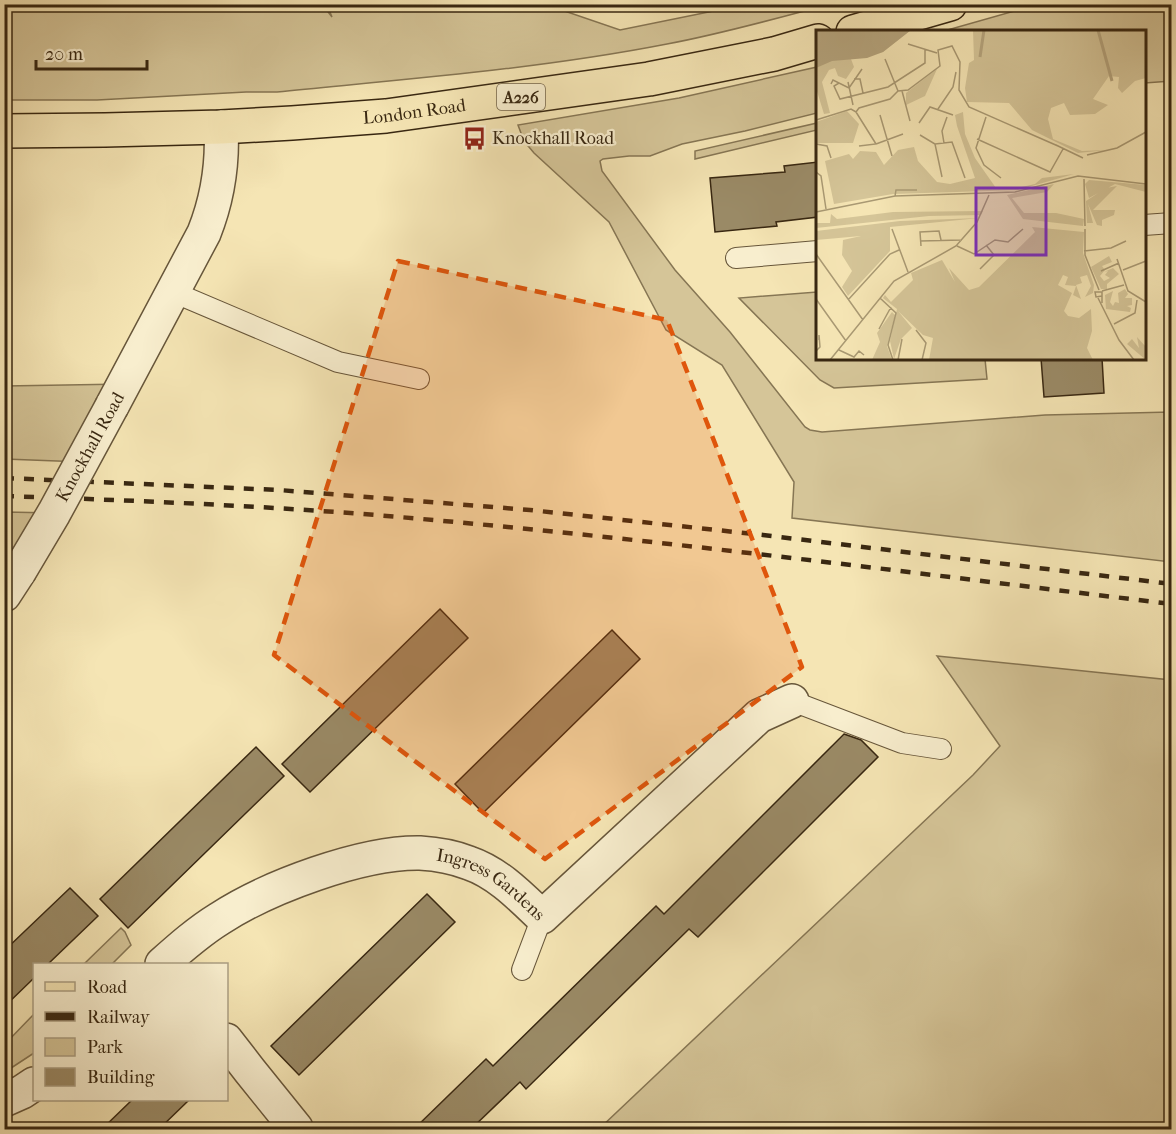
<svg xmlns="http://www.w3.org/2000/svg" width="1176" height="1134" font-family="'IM FELL French Canon',serif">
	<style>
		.green { fill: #d5c598; stroke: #867654; stroke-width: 1.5 }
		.building { fill: #9a8a66; stroke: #382711; stroke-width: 1.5 }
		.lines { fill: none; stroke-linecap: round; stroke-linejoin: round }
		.lane-casing { stroke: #67563a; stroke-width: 22 }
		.street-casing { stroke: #67563a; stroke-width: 36 }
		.primary-casing { stroke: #382711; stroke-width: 36 }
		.lane { stroke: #f8eece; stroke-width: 20 }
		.street { stroke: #f8eece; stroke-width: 33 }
		.primary { stroke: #f5e5b4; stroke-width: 33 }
		.rail { stroke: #382711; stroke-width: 4.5; stroke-dasharray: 10 10; stroke-linecap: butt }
		.street-bridge-casing { stroke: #67563a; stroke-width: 36; stroke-linecap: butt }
		.street-bridge { stroke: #f8eece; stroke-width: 33 }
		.marked { fill: #df560c; fill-opacity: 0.2; stroke: #df560c; stroke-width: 4.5; stroke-dasharray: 12 8; stroke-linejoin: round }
		.labels { text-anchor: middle; stroke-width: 4.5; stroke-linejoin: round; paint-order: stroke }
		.shield { fill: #f8eece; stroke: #72634a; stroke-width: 1.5 }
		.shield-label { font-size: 16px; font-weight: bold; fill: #382711 }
		.street-label { font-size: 18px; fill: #382711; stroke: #f8eece }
		.poi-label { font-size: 18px; fill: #382711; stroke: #f8eece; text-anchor: start }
		.inset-river { fill: none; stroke: #b5a47d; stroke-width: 3 }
		.inset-road { fill: none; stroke: #a99973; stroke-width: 1.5 }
		.view { fill: #7b2cbf; fill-opacity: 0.15; stroke: #7b2cbf; stroke-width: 3 }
		.inset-edge { fill: none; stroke: #382711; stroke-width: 3 }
	</style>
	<rect width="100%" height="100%" fill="#f5e5b4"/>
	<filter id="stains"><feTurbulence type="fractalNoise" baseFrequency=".00333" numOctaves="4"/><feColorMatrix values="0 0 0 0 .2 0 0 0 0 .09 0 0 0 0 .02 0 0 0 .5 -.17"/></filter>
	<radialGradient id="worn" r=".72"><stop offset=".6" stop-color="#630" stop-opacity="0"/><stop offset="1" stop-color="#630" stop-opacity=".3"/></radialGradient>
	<g class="green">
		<path d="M322,4l10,13 -5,-12h6l3,4 8,1 53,-6 150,1 73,25 123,-25h84c-53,14 -106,29 -160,39 -128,25 -260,35 -390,48h-31l-149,8h-92v-95z"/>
		<polygon points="1039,4 1171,5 1171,81 1145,83 1144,32 944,31"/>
		<polygon points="817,67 817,113 745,131 682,144 650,156 629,156 603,159 600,161 602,171 675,270 730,332 805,427 810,430 822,432 1045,415 1171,412 1171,562 792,518 794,482 722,365 666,330 609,222 534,153 524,141 518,125 679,98"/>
		<polygon points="817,123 817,130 695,159 695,151"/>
		<polygon points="817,292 818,358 985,359 987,379 834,388 820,380 739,298"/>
		<polygon points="125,384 83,462 5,459 5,386"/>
		<polygon points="5,512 54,513 39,540 5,553"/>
		<polygon points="937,656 1171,680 1171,1129 599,1129 973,775 1000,746"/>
		<polygon points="121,928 125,932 131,945 112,964 84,964"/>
		<polygon points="34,1014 34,1053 5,1072 5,1044"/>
	</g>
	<g class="building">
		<polygon points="818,162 818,217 776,222 777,226 715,232 710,178 785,172 784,166"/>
		<polygon points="1041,358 1102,358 1104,393 1044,397"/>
		<polygon points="440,609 468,638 310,792 282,764"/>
		<polygon points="612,630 640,659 483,813 455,784"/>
		<polygon points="844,734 861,740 878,757 698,937 689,929 526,1089 520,1082 470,1130 413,1130 486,1059 493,1066 656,906 664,914"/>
		<polygon points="256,747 284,776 128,928 100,899"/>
		<polygon points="70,888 98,916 48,964 34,964 34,978 4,1007 4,951"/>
		<polygon points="427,894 455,922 299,1075 271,1046"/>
		<polygon points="132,1100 189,1100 158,1130 101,1130"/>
	</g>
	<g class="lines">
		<defs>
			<g id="lane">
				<polyline points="1144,225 1172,223"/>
				<polyline points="736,258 818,251"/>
				<polyline points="173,292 338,362 419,379"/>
				<polyline points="792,701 902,743 941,749"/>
				<polyline points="522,970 542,917"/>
			</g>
			<g id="street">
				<path d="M112,406l92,-173c14,-35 19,-69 17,-106"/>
				<polyline points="4,595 19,572"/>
				<path id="s1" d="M162,964c18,-16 36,-32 57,-45 49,-32 143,-67 201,-66 17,1 34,4 49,10 29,10 51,33 73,54l217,-201 33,-15"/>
				<polyline points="226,1040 250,1071 296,1128 294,1130"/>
				<polyline points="4,1100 22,1092 34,1084"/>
			</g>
			<g id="primary">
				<polyline points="853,32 950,4"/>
				<path id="s2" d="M4,131l101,-1 116,-3 71,-4 94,-7 263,-37 125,-25 44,-13"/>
			</g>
		</defs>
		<use href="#lane" class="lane-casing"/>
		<use href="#street" class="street-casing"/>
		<use href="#primary" class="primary-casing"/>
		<use href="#lane" class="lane"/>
		<use href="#street" class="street"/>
		<use href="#primary" class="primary"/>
		<g class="rail">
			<polyline points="4,478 279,490 530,510 763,535 1172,584"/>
			<path d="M4,496c120,4 240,9 359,18 271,22 540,58 809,90"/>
		</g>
		<defs>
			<polyline id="street-bridge" points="19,572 54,513 112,406"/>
		</defs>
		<use href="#street-bridge" class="street-bridge-casing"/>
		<use href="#street-bridge" class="street-bridge"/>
	</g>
	<path class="marked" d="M398,261l269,59 135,347 -257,192 -271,-204z"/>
	<defs>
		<symbol id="bus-bare" viewBox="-9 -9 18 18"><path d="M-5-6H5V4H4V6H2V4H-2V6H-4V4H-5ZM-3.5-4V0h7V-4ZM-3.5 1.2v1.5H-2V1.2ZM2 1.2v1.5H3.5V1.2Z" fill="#8f2418" stroke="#f8eece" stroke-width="2.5" paint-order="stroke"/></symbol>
	</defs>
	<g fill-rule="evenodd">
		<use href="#bus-bare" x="458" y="122" width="33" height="33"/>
	</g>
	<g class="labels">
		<rect class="shield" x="497" y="84" width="48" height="26" rx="4.5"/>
		<g class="shield-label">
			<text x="521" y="103">A226</text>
		</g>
		<g class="street-label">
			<text dy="6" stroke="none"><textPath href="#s2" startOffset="411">London Road</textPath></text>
			<text transform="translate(90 447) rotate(-61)" y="6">Knockhall Road</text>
			<text dy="6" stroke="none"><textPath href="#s1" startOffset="366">Ingress Gardens</textPath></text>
		</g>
		<g class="poi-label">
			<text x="492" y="144">Knockhall Road</text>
		</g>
	</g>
	<g transform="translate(816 30)">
		<rect width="330" height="330" fill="#f5e5b4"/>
		<path d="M95,0l-28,22 -32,7 3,8 -8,12 -8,-3 -3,-8 -6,2 -7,12 8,31 -6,1 -8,-26v-48zM157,0h173v48l-11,3 -13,12 -4,-5 1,-11 -10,-1 -16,23 15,6 -13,9 -25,1 -6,-12 -13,5 -3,11 5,20 29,12 25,-1 -29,3 -46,-23 -23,-27 -42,-1 -2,-14 4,-25 5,-3zM121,39l-12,27 -19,9v-12zM31,81l12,13 -6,19h-37v-21zM147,82l2,22 10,24 21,30 17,1 22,-5 7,-6 32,-4 -56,16 -125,4 -59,10 -9,-43 24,-7 4,5 7,-8 16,1 8,13 14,-15 16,-3 4,14 19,21 13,2 25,-6 -18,-52 -2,-11zM273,150l57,5v7l-31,-8 -26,14 -4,-14zM238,154l-7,8 -35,6 12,15h32l28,6 -1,7 -60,-7 -16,-24zM301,156l-24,24h22l-1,5 -12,5v6l-5,-1 -9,-21 5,19h-6l-1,-22 20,-13zM167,181l-2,4 -52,1 -113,12v-5h14l1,-9 6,5 56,-7zM163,188l-89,9v24l-42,45 -6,-9 10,-16 -10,-16 1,-15 18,-4 -45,4v-9l84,-10zM216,197l52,5 -1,21 11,32 -1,8 -8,4 6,-11 -4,-11 -7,2 2,6 -6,2 5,14 -8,-4 3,-9 -11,-1 3,-8 -5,-2 -5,10 14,8 -8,18 4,5 11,2 12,-9 1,22 -5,17 6,12h-164l4,-22 -10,-3 -25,-24 14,17 -11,11 -7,20 -4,-18 7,-32 -14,-11 2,-3 6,7 22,-22 -2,-7 31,-13 13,22 -6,-14 20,22 10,-3 56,-55zM293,226l3,6 -10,4 3,4 -5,6 4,5 6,-3 -5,-3 3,-4 -4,1 9,-4 6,6 -12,10v5h-6l-10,-22zM309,259l3,5 -3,4h7v7l-5,1 4,2 -1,4 -24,-3 -1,-14 8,-4 -3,11 3,4 2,-4 4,1 -1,-10zM76,282l3,3 -8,31 5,14h-20l8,-18 -3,-9zM321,307l9,10v13l-19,-16 5,-5 7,9z" fill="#d5c598"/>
		<path d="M0,0h95l-28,22 -16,6 -35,3 -16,7z" fill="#b5a47d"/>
		<path class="inset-river" d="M282,0l14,51M164,27l4,-27"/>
		<path class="inset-road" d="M92,14l29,9M69,29l13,32M38,49h6l3,14M32,52l5,23M23,53l-5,3 6,13 48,-12 37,-24v-14M15,54l2,-4 16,8 13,-19M82,61l10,-1 32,-24 -2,-16 14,-4 8,16 -1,28 10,17 89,39M86,61l8,30M122,79l15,-22 3,-15M40,82l20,32 -17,2M64,85l12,41M170,87l-10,31 8,17 17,13M0,90l35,-11 5,3 3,-4 31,-9 8,-8M103,93l11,-16 23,8M104,105l15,9 7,33M161,109l73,33 13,-23M128,113l-2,-12 5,-14M0,114l11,2 4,12M60,114l27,-10M119,114l17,-2 13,36M240,115l27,13M271,125l30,-7 29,-16M0,142l5,4 5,33M268,149l1,47M79,166l1,-6h21M0,182l79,-16 120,-4 63,-16 68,8M76,199l16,43M269,199v26l14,35M104,211l42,-1M105,216l-1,-14 19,-1 2,9M141,216l17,8 21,-14 13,2 15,-13M268,221l27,-3 15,-7M0,224l47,66M301,229l11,32 18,11M164,239l14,-14 -8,-10M307,240l23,-9M285,241l18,-8M286,261l22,-6M286,266l-6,1 -1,-5h7v11M64,268l16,15 -8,32 5,15M282,268l21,42 15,20M0,269l30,42M32,270l42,-46 9,-4M298,294l21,-11 2,-13M63,299l12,-22M100,300l10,13 -4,17M23,320l15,7 5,-6 5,4M0,321l4,-4 -1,-12v5M14,330l64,-79 62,-35 21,-24 12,-27M82,330l4,-21"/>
		<path class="view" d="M160,158h70v67h-70z"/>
		<rect width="330" height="330" class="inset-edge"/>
	</g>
	<rect width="1176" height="1134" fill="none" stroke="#f5e5b4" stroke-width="24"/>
	<rect x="6" y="6" width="1164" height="1122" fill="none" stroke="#382711" stroke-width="3"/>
	<rect x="12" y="12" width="1152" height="1110" fill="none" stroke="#382711" stroke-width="1.5"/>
	<rect x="33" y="963" width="195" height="138" fill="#f8eece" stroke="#ab9e82" stroke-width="1.5"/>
	<rect x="45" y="982" width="30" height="9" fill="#f5e5b4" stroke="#ab9e82" stroke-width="1.5"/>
	<text x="87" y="993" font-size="18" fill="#382711">Road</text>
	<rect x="45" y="1012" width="30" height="9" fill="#382711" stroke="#ab9e82" stroke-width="1.5"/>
	<text x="87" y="1023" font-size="18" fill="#382711">Railway</text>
	<rect x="45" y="1038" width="30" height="18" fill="#d5c598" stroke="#ab9e82" stroke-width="1.5"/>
	<text x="87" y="1053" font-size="18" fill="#382711">Park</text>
	<rect x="45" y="1068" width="30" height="18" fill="#9a8a66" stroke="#ab9e82" stroke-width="1.5"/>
	<text x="87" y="1083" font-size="18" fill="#382711">Building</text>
	<path d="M36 60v9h111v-9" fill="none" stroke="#382711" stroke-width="3"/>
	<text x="45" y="60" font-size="18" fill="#382711" stroke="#f8eece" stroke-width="4.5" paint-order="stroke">20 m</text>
	<rect width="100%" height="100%" filter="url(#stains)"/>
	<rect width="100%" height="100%" fill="url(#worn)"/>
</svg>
